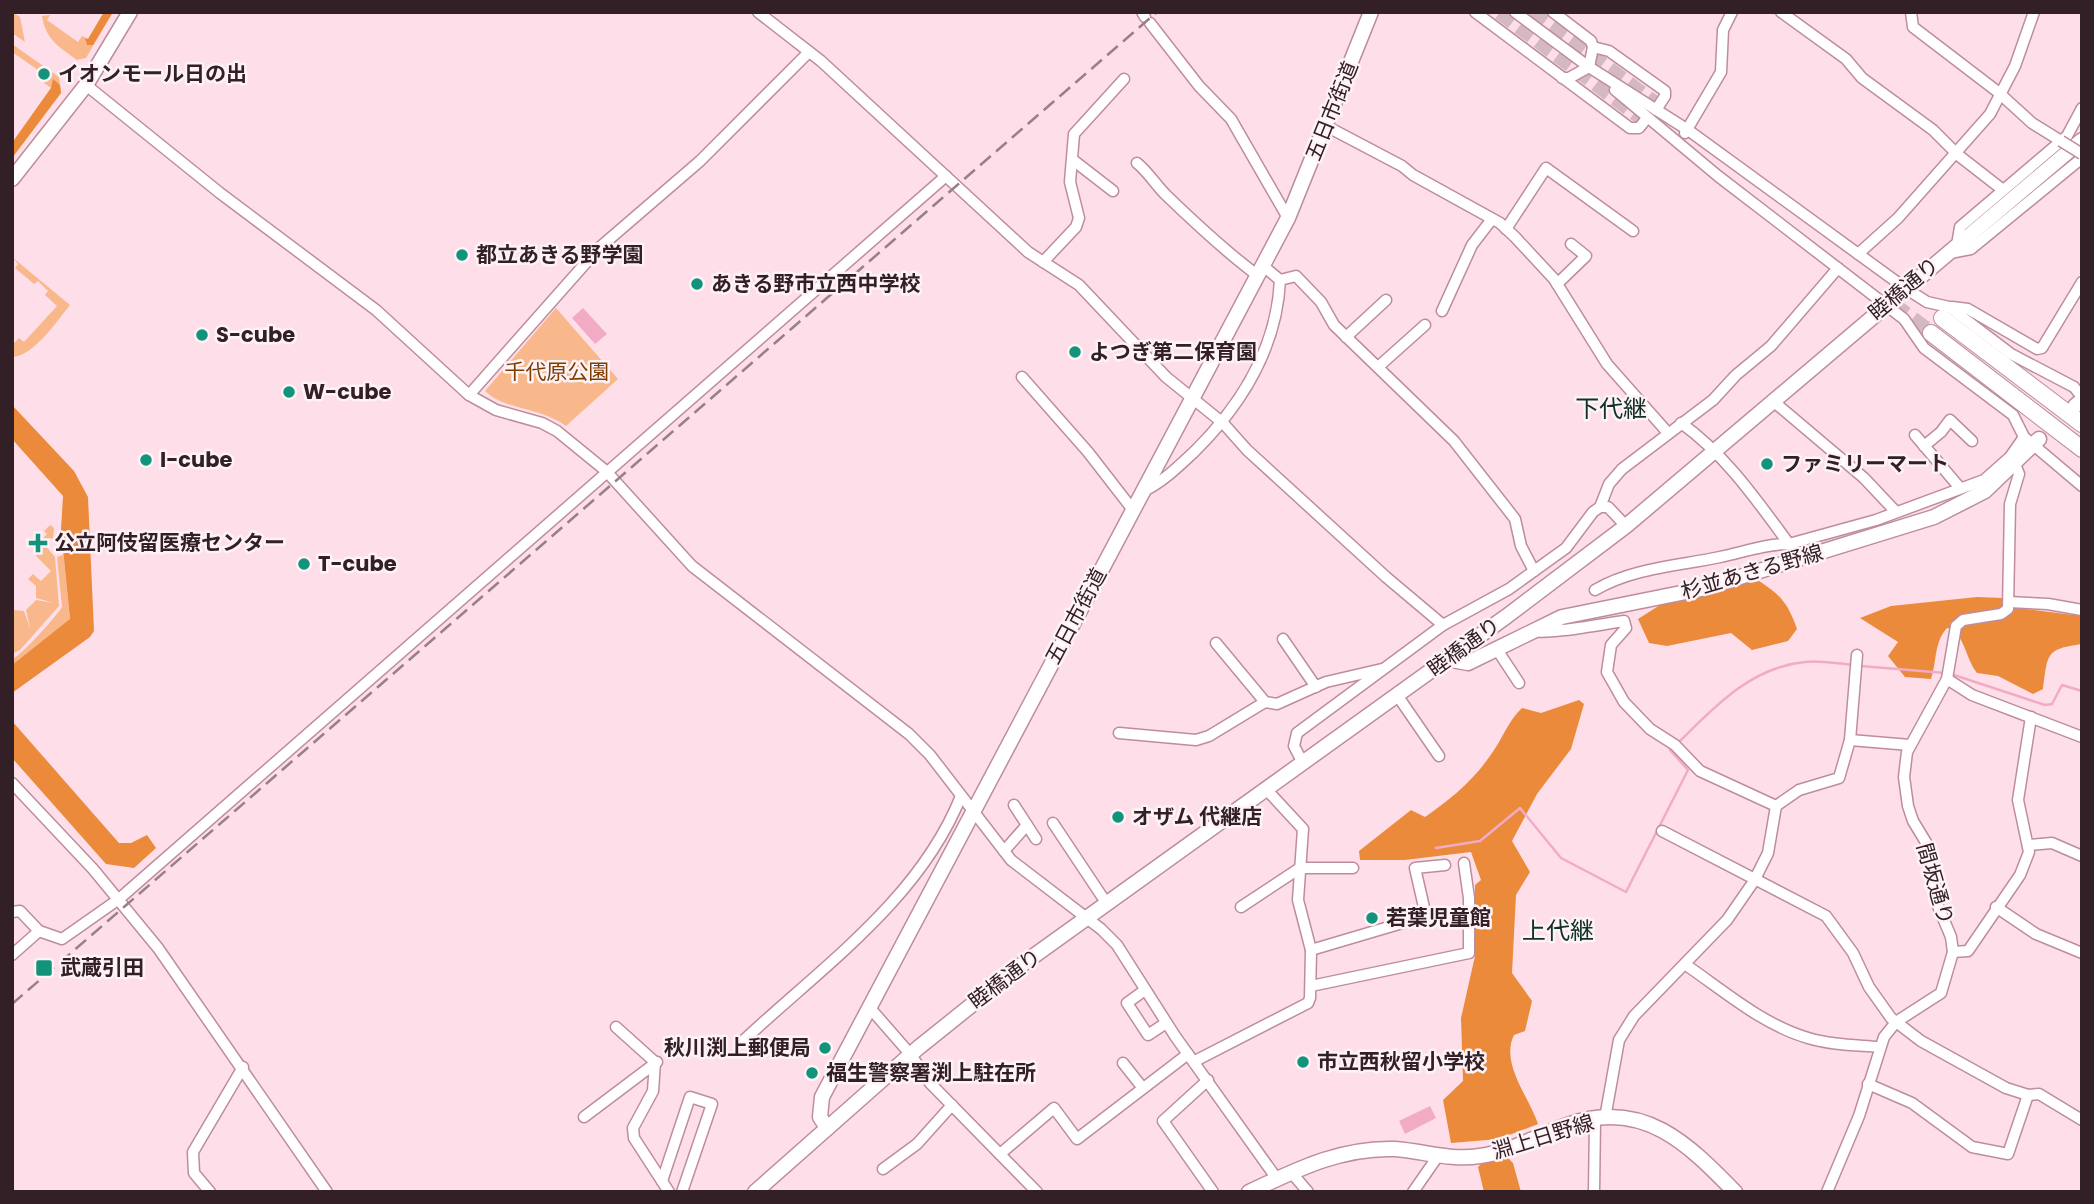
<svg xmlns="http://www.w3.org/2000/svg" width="2094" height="1204" font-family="Poppins,'Noto Sans JP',sans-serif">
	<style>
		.green { fill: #f9b88c }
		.forest { fill: #ec8a3c }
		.water { fill: #f2abc5 }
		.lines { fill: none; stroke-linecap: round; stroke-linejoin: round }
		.stream { stroke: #f2abc5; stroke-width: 2.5 }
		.highway-tunnel { stroke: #d5b9c2; stroke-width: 16; stroke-dasharray: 16 8; stroke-linecap: butt }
		.minor-casing { stroke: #bd8d9e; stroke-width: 13 }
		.major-casing { stroke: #bd8d9e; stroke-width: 17 }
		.highway-casing { stroke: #bd8d9e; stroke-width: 18 }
		.minor { stroke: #fff; stroke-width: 10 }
		.major { stroke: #fff; stroke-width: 14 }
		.highway { stroke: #fff; stroke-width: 16 }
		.rail { stroke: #987f88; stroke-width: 2.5; stroke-dasharray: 14 7; stroke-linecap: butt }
		.minor-bridge-casing { stroke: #bd8d9e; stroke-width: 13; stroke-linecap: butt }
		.minor-bridge { stroke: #fff; stroke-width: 10 }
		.poi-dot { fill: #12937b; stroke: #fdf2f6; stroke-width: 2.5 }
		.labels { text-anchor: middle; stroke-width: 5; stroke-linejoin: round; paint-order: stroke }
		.poi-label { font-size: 21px; font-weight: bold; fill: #332027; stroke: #fdf2f6; text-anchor: start }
		.street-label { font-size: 21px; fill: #332027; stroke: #fdf2f6 }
		.park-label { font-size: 21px; fill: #7d3e00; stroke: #fdf2f6 }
		.quarter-label { font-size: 24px; fill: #103028; stroke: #fdf2f6 }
	</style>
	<rect width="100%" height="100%" fill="#fedfe9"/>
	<g class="green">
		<polygon points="12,12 20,17 25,42 12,33"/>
		<path d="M104,12h9l-27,46 -9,2c-19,-14 -31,-20 -35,-44l8,-1 -3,5 31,22 4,-6 6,3z"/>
		<polygon points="12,44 59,77 61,93 12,158 12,143 51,88 44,83 48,77 12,52"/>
		<path d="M12,257l58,48c-13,16 -36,51 -58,52v-12l7,-7 5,4 33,-36 -12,-11 3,-4 -10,-10 -4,3 -19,-16 3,-4z"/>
		<path d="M556,308l62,71 -52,47c-26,-19 -62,-16 -81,-35z"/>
		<polygon points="50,525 54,528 53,539 50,538 44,544 55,557 59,606 20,650 12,654 12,610 24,611 30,628 26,610 36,600 54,603 36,598 36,586 28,579 33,574 41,581 51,571 36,556 35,547 47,534 44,531"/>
		<path d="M61,529l9,91 -58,45v-6c7,-1 45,-43 50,-52l-5,-50 6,-2z"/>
	</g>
	<g class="forest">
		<polygon points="104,12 113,12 93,45 87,45 85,38 88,39"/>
		<polygon points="53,79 60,85 61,93 12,158 12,143 51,88"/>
		<polygon points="12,405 74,471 88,497 94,631 90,637 12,693 12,665 70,619 61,529 63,496 12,439"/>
		<path d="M1742,569c29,22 42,22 55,60l-9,12 -36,9 -21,-17 -64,13 -18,-3 -11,-24 63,-40z"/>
		<path d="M1977,597l26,1 14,10 65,8v28c-37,5 -34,10 -39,45l-10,5 -35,-18 -21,-3c-11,-13 -14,-44 -30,-45 -13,14 -10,33 -16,51l-26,-2 -17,-21 10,-14 -38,-24 31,-12z"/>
		<path d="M1579,700l5,4 -13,45 -34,45 -25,47 18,31 -14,23 -4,78 20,28 -7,30 -11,4c-14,28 15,62 24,89l-39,15 -48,4 -8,-43 20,-19 -2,-63 14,-62v-71l6,-5 -10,-28 -66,8h-45l-1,-9 52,-41 14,7c26,-18 49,-37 67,-64 11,-15 16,-32 30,-45l19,5z"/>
		<polygon points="12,721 119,843 131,843 147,835 156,848 134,868 106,864 12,758"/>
		<polygon points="1506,1156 1513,1163 1521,1192 1484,1192 1478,1167 1486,1159"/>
	</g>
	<g class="water">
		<polygon points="583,308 607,334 595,344 572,318"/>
		<polygon points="1430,1106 1436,1118 1405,1134 1399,1121"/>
	</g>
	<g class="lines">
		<g class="stream">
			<polyline points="1861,666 1945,673"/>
			<polyline points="1951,674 2045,705 2052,704 2062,685 2082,691"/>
			<path d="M1678,743c36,-36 73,-76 127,-81 15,-2 33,2 49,3"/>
			<polyline points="1436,848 1480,841 1520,808 1561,858 1626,892 1688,770 1670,750 1673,747"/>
		</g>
		<g class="highway-tunnel">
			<polyline points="1500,12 1645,120"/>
			<polyline points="1532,12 1662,109"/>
			<polyline points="1893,305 1931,333"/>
		</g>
		<defs>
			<g id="minor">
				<polyline points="758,12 821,61 1028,252 1079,285 1166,377 1223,423 1247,450 1386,577 1443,625"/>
				<polyline points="1142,12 1145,17"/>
				<polyline points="1475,12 1630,128 1639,128 1647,118"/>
				<polyline points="1515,12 1589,67 1688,130 1905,288 1927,302 1949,307 2011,354 2074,387 2082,397"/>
				<polyline points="1553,12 1591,41 1593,47 1589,67 1569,78 1562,78"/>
				<polyline points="1781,12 1846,59 1862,78 1933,130 1958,155 2003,190"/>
				<polyline points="1911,12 1913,27 1998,92 2032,123 2061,141"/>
				<polyline points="1150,23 1199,86 1231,119 1288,218"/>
				<polyline points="1593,47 1609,51 1665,91 1665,96 1656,110"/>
				<polyline points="86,85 220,193 376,310 469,395 496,410 542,423 557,431 606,471 692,566 909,734 930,755 1011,860 1101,929 1117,945 1175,1036 1277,1179"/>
				<polyline points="1615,90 1718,176 1904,319 1924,348 2013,415 2024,437 2082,486"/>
				<polyline points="1326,126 1402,166 1413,175 1500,223 1515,237 1554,279 1607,364 1668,433"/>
				<polyline points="1685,133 1721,72 1723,30 1732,12"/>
				<polyline points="1073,160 1113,191"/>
				<path d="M1137,163c12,10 18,21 29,32 29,28 59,56 91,80"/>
				<polyline points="1506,229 1546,168 1633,231"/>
				<polyline points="1957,245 1960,227 2067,136 2082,108"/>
				<polyline points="1950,253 1971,249 2082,158"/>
				<polyline points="1858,254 1898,218 1990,114 2015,66 2034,12"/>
				<polyline points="1043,262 1076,227 1079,218 1070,182 1074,134 1124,79"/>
				<polyline points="1280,280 1296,276 1321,302 1334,325 1454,441 1515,519 1521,546 1534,571"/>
				<polyline points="1557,284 1586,256 1571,244"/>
				<polyline points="1952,307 1968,309 2037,349 2042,348 2082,282"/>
				<polyline points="1442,311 1472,245 1492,219"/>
				<polyline points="1346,337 1386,300"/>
				<polyline points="1378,367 1425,325"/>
				<polyline points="1022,377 1088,452 1133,510"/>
				<polyline points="469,395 599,248 700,161 809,52"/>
				<polyline points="1773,401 1864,478 1896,512"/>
				<path d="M1681,423c44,31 77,79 108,121l87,-24 108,-40 26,-23 14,-20"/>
				<polyline points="1915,435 1960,488"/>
				<polyline points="1924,446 1941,432 1950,420 1972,441"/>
				<path d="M1144,491c20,-10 35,-25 51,-40 46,-46 82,-104 85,-171l-18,-15"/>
				<polyline points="1600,507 1609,484 1622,469 1713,400 1736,375 1771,346 1838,268"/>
				<path d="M1595,590c37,-22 83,-24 125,-33 24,-5 45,-13 69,-13"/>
				<polyline points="2009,602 2048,604 2082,610"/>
				<path d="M1532,631c15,4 71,-7 92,-10l2,7 -15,17 -4,27 17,30 26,27 25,16 25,26 76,35"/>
				<polyline points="1283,639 1316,687"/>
				<polyline points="1216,643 1265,702 1277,704 1326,682 1382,669"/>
				<polyline points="1496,648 1519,683"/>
				<polyline points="1947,679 1972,695 2082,737"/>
				<polyline points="1397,695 1439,756"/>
				<polyline points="1119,733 1196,740 1209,736 1265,702"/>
				<polyline points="1850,740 1910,745"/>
				<polyline points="1303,763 1294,746 1297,733 1443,625 1509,589 1534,571 1566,548 1593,512 1600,507 1608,507 1626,526"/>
				<polyline points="12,783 93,869 158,948 327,1192"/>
				<polyline points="1014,805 1036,839"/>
				<polyline points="1053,823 1107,904"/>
				<polyline points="1662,831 1826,916 1853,953 1869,987 1891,1018 1921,1041 2006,1088 2028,1095 2039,1094 2082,1120"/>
				<polyline points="2029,845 2052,843 2082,856"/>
				<polyline points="1004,851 1027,825"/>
				<polyline points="1241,907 1300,868 1353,868"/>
				<polyline points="1996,907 2036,934 2082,953"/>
				<polyline points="12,912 20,911 39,931 12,955"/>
				<polyline points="39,931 62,939 119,899 946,176"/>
				<polyline points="1311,950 1426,916 1415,868 1445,865"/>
				<polyline points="1953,952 1968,951 2020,875 2029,852 2018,800 2031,717"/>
				<path d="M1686,965c38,26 77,60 122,73 23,7 47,7 71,9"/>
				<polyline points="1311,986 1469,953 1469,898 1464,863"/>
				<polyline points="1145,990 1127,1003 1148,1035 1166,1023"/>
				<polyline points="870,1008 911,1055 930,1083 1037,1192"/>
				<polyline points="616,1027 655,1062 653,1091 633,1128 634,1138 669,1192"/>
				<path d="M744,1040c79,-74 176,-141 217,-244"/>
				<polyline points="1195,1061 1308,1003 1310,998 1311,950 1298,900 1303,829 1266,789"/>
				<polyline points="1123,1063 1142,1087"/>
				<polyline points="1208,1080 1163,1121 1213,1192"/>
				<polyline points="1868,1084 1912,1103 1972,1147 2008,1154 2028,1095"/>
				<polyline points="584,1117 657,1062"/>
				<polyline points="1605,1118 1619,1040 1634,1016 1727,920 1754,881 1768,853 1776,806 1799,790 1839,778 1850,740 1857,655"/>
				<polyline points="1000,1154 1054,1108 1077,1139 1188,1054"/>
				<polyline points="883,1169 917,1144 952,1105"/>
				<polyline points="1291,1172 1308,1192"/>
				<polyline points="662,1181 690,1097 712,1104 682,1192"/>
				<polyline points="210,1192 194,1173 193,1152 243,1067"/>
				<polyline points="1413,1192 1438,1156"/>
				<polyline points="1594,1192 1595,1119"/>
				<polyline points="1827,1192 1859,1116 1884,1037 1896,1022 1941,993 1953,952 1951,937 1938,906 1927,844 1913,821 1908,806 1904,777 1907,752 1947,679 1956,626 1963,620 2001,614 2008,609 2010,504 2019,474 2015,464"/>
			</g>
			<g id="major">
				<polyline points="12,179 86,85 130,12"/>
				<polyline points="2075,406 2082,400"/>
				<polyline points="1446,659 1468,663 1562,617 1701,589 1934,517 1985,491 2039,439"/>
				<polyline points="827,1128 820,1117 822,1097 1288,218 1371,12"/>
				<polyline points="755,1192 918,1048 1024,963 1507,616 1626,526 2082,140"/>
				<path d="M1249,1192c47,-22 92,-45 146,-43 28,2 56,12 85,7 30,-4 61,-22 90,-32 74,-25 118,20 165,68"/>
			</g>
			<g id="highway">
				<polyline points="1942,318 2082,424"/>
				<polyline points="1931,333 2082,449"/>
			</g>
		</defs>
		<use href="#minor" class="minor-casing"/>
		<use href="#major" class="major-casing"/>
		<use href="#highway" class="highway-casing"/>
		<use href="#minor" class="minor"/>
		<use href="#major" class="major"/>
		<use href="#highway" class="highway"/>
		<polyline class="rail" points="12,1004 1157,12"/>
		<defs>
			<polyline id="minor-bridge" points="2061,141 2082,154"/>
		</defs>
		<use href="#minor-bridge" class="minor-bridge-casing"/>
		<use href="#minor-bridge" class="minor-bridge"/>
	</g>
	<g class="poi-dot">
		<circle cx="44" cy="74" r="7"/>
		<circle cx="462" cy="255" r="7"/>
		<circle cx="697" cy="284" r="7"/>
		<circle cx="202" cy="335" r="7"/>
		<circle cx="1075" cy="352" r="7"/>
		<circle cx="289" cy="392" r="7"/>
		<circle cx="146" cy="460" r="7"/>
		<circle cx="1767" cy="464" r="7"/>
		<path d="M34.5 532.5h7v7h7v7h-7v7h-7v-7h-7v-7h7z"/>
		<circle cx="304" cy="564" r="7"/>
		<circle cx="1118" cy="817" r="7"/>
		<circle cx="1372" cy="918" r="7"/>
		<rect x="35" y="959" width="18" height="18" rx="3.5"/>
		<circle cx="825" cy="1048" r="7"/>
		<circle cx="1303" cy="1062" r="7"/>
		<circle cx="812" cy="1073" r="7"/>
	</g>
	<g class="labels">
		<g class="poi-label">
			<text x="58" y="81">イオンモール日の出</text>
			<text x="476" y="262">都立あきる野学園</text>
			<text x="711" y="291">あきる野市立西中学校</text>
			<text x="216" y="342">S-cube</text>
			<text x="1089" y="359">よつぎ第二保育園</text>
			<text x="303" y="399">W-cube</text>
			<text x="160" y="467">I-cube</text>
			<text x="1781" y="471">ファミリーマート</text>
			<text x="54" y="550">公立阿伎留医療センター</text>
			<text x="318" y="571">T-cube</text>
			<text x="1132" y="824">オザム 代継店</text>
			<text x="1386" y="925">若葉児童館</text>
			<text x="60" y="975">武蔵引田</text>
			<text x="811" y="1055" text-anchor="end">秋川渕上郵便局</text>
			<text x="1317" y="1069">市立西秋留小学校</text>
			<text x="826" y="1080">福生警察署渕上駐在所</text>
		</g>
		<g class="street-label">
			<text transform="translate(1332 111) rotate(-68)" y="7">五日市街道</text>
			<text transform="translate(1904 289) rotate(-40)" y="7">睦橋通り</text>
			<text transform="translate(1752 572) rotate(-16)" y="7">杉並あきる野線</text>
			<text transform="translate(1076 616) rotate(-62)" y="7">五日市街道</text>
			<text transform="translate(1464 647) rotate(-36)" y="7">睦橋通り</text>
			<text transform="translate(1935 884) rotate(74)" y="7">間坂通り</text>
			<text transform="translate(1005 979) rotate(-37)" y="7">睦橋通り</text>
			<text transform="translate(1543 1137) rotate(-17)" y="7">淵上日野線</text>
		</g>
		<g class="park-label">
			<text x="557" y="379">千代原公園</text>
		</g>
		<g class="quarter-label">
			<text x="1611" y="417">下代継</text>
			<text x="1558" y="939">上代継</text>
		</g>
	</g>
	<rect width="2094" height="1204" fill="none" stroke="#332027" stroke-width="28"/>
</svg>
